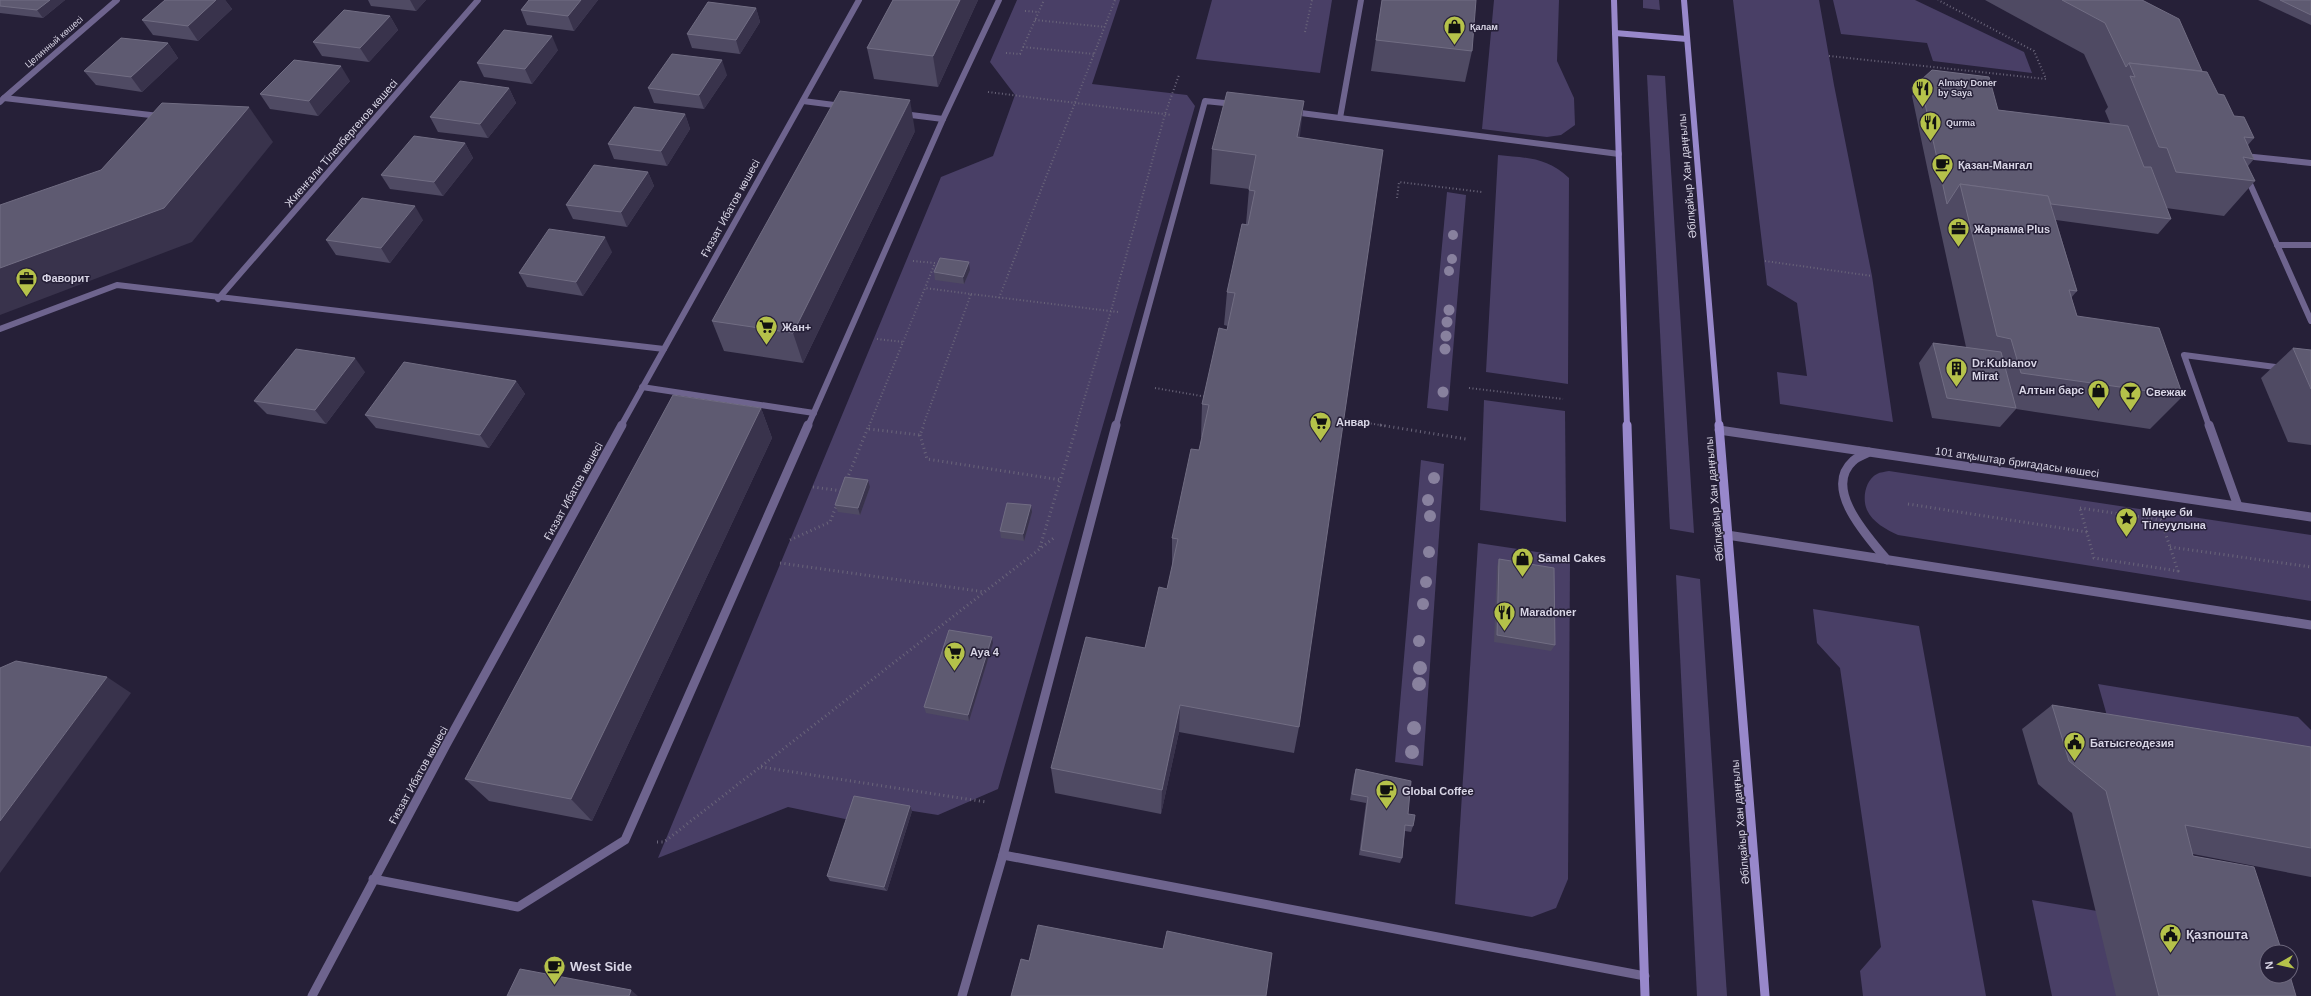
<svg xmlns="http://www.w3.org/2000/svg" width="2311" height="996" font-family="Helvetica,sans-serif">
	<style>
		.green { fill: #493f66 }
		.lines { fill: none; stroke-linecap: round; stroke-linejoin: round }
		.path-far1 { stroke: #6a657a; stroke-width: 2; stroke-dasharray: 1 2.5; stroke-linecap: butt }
		.path { stroke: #6a657a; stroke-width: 3; stroke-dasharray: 1 3.5; stroke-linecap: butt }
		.service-far1 { stroke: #6e648e; stroke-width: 6 }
		.service { stroke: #6e648e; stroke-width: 9 }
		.minor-far1 { stroke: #6e648e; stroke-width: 6 }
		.minor { stroke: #6e648e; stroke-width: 9 }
		.tertiary { stroke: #6e648e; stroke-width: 9 }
		.secondary-far1 { stroke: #9888cb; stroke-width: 6 }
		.secondary { stroke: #9888cb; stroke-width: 9 }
		.tree { fill: #88819e }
		.wall { fill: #4f4a63 }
		.shaded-wall { fill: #39334c }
		.building { fill: #5e5a71; stroke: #716d83 }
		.labels { text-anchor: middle; stroke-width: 3; stroke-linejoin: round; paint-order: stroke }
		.far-poi-label { font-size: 9px; font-weight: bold; fill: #d9d6e6; stroke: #262038; text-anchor: start }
		.far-street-label { font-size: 9px; fill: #d9d6e6; stroke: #262038 }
		.street-label { font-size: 11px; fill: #d9d6e6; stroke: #262038 }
		.poi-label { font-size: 11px; font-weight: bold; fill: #d9d6e6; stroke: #262038; text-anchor: start }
		.near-poi-label { font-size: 13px; font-weight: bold; fill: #d9d6e6; stroke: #262038; text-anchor: start }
	</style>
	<rect width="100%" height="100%" fill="#262038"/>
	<g class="green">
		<polygon points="1017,0 1120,0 1092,84 1187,95 1195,106 998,789 938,815 856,802 850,820 788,807 658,858 941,177 993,156 1015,95 990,62"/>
		<polygon points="1212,0 1332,0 1320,73 1196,59"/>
		<polygon points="1494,0 1559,0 1557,61 1574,98 1575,125 1561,135 1547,137 1482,129"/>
		<polygon points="1643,0 1659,0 1660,10 1643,8"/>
		<polygon points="1733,0 1819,0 1834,85 1872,276 1893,422 1780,404 1777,372 1807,376 1797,303 1767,285"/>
		<polygon points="1833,0 1915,0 2024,52 2032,73 1933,61 1927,43 1841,34"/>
		<polygon points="1647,75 1665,76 1694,533 1670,529"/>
		<path d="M1498,155c29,3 48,2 71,23l-1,206 -82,-12z"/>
		<polygon points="1447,192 1466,195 1448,411 1427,408"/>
		<polygon points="1484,400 1565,411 1566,522 1480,510"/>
		<polygon points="1421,460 1444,464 1423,766 1395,762"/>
		<path d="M1889,471l422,64v66l-413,-66c-11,-5 -26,-13 -31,-25 -5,-11 -2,-30 10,-36 3,-2 8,-2 12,-3z"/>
		<polygon points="1478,543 1570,557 1568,879 1556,908 1532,917 1455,904"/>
		<polygon points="1676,575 1700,579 1727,996 1697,996"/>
		<polygon points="1813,609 1919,626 1986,996 1863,996 1860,971 1881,947 1840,668 1817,643"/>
		<polygon points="2098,684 2298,717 2311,730 2311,777 2115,744"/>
		<polygon points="2032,900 2097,911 2117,996 2052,996"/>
	</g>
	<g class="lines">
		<g class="path-far1">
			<polyline points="1025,11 1038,12"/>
			<polyline points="1035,20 1105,27"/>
			<polyline points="1305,32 1312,0"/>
			<polyline points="1023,47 1094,54"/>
			<polyline points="1006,53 1020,54 1044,0"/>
			<polyline points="1829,56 2046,79 2034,51 1938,0"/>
			<polyline points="988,92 1172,115"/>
			<polyline points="1397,198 1399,182 1482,192"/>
			<polyline points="913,261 935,263 925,288"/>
			<polyline points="1765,261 1872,276"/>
			<polyline points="971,294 1118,312"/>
			<polyline points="999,298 1115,0"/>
			<polyline points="877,339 904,342"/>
			<polyline points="1155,388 1207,397"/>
			<polyline points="1469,388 1563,399"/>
			<polyline points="1343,419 1386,426"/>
			<polyline points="869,426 925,288 971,294 923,426"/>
			<polyline points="1076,426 1111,311 1165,114 1179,75"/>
		</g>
		<g class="path">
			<polyline points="1380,425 1466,439"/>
			<polyline points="869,429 920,435 924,425"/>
			<polyline points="920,435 927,459 1061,480"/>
			<polyline points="847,479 869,425"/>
			<polyline points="813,487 842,491"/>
			<polyline points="1908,504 2087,532"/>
			<polygon points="2080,508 2161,520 2178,571 2094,558"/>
			<polyline points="790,540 830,522 837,504"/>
			<polyline points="1040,547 1077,425"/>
			<polyline points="2170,547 2311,567"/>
			<polyline points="780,563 985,592"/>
			<polyline points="761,767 986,802"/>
			<polyline points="657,842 664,842 1055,537"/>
		</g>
		<g class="service-far1">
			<polyline points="803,101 842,106"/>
			<polyline points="0,102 4,98 159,116"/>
			<polyline points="1293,112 1619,154"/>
			<polyline points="1340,118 1361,0"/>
			<polyline points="943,119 999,0"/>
			<polyline points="2244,156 2311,163"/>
			<polyline points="2247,177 2311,321"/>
			<polyline points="2277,245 2311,245"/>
			<polyline points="0,329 117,285 664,349"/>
			<polyline points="642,387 814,413"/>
			<polyline points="808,426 943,119 903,114"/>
			<polyline points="1116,426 1205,101 1234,104"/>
			<polyline points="2209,426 2184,355 2283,368"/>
		</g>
		<g class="service">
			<polyline points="1116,425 1003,855 1645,976"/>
			<polyline points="2209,425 2238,506"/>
			<polyline points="373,879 518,907 625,840 808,425"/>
			<polyline points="962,996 1003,855"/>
		</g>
		<g class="minor-far1">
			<polyline points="4,98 117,0"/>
			<polyline points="218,299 478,0"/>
			<polyline points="621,426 859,0"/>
		</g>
		<polyline class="minor" points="312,996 446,745 622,425"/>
		<g class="tertiary">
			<polyline points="1719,430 2311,517"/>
			<path d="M1869,452c-5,3 -12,5 -16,9 -31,28 16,77 34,99"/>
			<polyline points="1727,535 2311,625"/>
		</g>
		<g class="secondary-far1">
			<polyline points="1614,0 1627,426"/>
			<polyline points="1684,0 1719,426"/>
			<polyline points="1615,33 1687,39"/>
		</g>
		<g class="secondary">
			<polyline points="1627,425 1645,996"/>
			<polyline points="1719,425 1765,996"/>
		</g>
	</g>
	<g class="tree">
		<circle cx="1453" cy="235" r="5"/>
		<circle cx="1452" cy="259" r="5"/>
		<circle cx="1449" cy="271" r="5"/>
		<circle cx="1449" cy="310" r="5.5"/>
		<circle cx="1447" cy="322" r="5.5"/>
		<circle cx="1446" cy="336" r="5.5"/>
		<circle cx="1445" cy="349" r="5.5"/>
		<circle cx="1443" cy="392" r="5.5"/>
		<circle cx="1434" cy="478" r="6"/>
		<circle cx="1428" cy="500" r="6"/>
		<circle cx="1430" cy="516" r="6"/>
		<circle cx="1429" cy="552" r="6"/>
		<circle cx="1426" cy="582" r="6"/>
		<circle cx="1423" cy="604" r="6"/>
		<circle cx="1419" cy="641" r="6"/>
		<circle cx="1420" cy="668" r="7"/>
		<circle cx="1419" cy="684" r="7"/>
		<circle cx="1414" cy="728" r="7"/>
		<circle cx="1412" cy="752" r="7"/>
	</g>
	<g class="wall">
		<polygon points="0,0 65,0 43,18 0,13"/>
		<polygon points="165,0 225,0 232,9 198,41 153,35 142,20"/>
		<polygon points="368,0 426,0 416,11 371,6"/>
		<polygon points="529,0 598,0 574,31 527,25 521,10"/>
		<polygon points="893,0 978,0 938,87 874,79 867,48"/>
		<polygon points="1382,0 1472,51 1465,82 1371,71"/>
		<polygon points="1985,0 2142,0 2202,71 2218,94 2234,116 2254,138 2248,145 2254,159 2248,166 2255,181 2224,216 2166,208 2171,219 2158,234 2056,220 2077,291 2071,298 2077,316 2183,396 2150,429 2016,409 2000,427 1932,418 1919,363 1933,343 1966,347 1938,219 1912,96 1920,81 1998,110 2110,123 2105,111 2108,107 2084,54"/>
		<polygon points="2258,0 2311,0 2311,25"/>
		<polygon points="756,8 760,22 740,54 692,48 687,34"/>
		<polygon points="390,16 398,30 369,62 322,56 313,42"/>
		<polygon points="168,43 178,58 142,92 96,85 84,71"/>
		<polygon points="558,50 532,84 484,77 477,63"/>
		<polygon points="727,75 704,109 654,103 648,88"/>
		<polygon points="350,81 318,116 270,109 260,94"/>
		<polygon points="509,88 516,103 488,138 438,132 430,117"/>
		<polygon points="685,114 690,129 667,166 614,159 608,144"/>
		<polygon points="915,131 803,363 724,351 712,321"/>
		<polygon points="1300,137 1299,727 1294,753 1179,732 1161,814 1055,793 1051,768 1145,648 1167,589 1172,569 1172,538 1199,450 1202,437 1201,437 1202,404 1227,330 1228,326 1224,325 1227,292 1246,224 1249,189 1210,184 1212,149"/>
		<polygon points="465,143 473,158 443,196 390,189 381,175"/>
		<polygon points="648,172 654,186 627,227 573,219 566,205"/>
		<polygon points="423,220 390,263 336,255 326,240"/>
		<polygon points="612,252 583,296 527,287 519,273"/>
		<polygon points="970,270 964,284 935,280 934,272"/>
		<polygon points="2293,348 2311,350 2311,445 2288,442 2261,378"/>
		<polygon points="365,372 326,424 267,414 254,401"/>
		<polygon points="516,381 525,394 489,448 376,428 365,415"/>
		<polygon points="761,408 772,438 592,821 489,801 465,779"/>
		<polygon points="870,487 860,515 838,512 835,505"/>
		<polygon points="1031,505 1032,512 1024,541 1001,538 1000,531"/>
		<polygon points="1499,559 1555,645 1551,651 1494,642 1497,566"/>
		<polygon points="993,643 969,721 926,713 924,707"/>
		<polygon points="2052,705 2311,747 2311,877 2193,854 2193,856 2296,996 2116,996 2072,813 2038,784 2022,729"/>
		<polygon points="1356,769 1408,814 1413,826 1411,832 1405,831 1402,858 1400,863 1359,855 1366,803 1350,800 1354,775"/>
		<polygon points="912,811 887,891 830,881 827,876"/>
	</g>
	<g class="shaded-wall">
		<polygon points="50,0 65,0 43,18 37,10"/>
		<polygon points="216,0 225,0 232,9 198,41 188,26"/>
		<polygon points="410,0 426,0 416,11"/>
		<polygon points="581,0 598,0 574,31 568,16"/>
		<polygon points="960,0 978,0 938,87 933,56"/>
		<polygon points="756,8 760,22 740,54 736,40"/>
		<polygon points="390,16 398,30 369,62 360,48"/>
		<polygon points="552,36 558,50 532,84 525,69"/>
		<polygon points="168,43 178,58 142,92 131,77"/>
		<polygon points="722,60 727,75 704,109 699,95"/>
		<polygon points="341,66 350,81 318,116 309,101"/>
		<polygon points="509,88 516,103 488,138 480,124"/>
		<polygon points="910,100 915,131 803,363 793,333"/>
		<polygon points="1304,101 1300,136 1293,171 1297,137"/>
		<polygon points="249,107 273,142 192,242 0,315 0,268"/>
		<polygon points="685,114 690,129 667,166 661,151"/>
		<polygon points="465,143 473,158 443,196 434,182"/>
		<polygon points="648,172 654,186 627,227 621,212"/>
		<polygon points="415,206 423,220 390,263 381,248"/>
		<polygon points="605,237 612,252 583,296 576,282"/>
		<polygon points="969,262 970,270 964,284 963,277"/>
		<polygon points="355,358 365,372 326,424 315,410"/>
		<polygon points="516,381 525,394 489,448 480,435"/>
		<polygon points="761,408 772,438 592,821 571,799"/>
		<polygon points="868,480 870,487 860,515 858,508"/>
		<polygon points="1031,505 1032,512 1024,541 1023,534"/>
		<polygon points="992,637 993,643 969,721 968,715"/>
		<polygon points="107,677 131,693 0,873 0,821"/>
		<polygon points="1180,705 1179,732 1161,814 1162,790"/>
		<polygon points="910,806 912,811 887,891 884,887"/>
		<polygon points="631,990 638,996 629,996"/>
	</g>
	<g class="building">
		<polygon points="0,0 50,0 37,10 0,6"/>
		<polygon points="165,0 216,0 188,26 142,20"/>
		<polygon points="529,0 581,0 568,16 521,10"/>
		<polygon points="893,0 960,0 933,56 867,48"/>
		<polygon points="1382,0 1476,0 1472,51 1376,40"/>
		<polygon points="2062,0 2142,0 2179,19 2202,71 2129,63 2126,67 2105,23"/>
		<polygon points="2280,0 2311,0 2311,15"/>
		<polygon points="708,2 756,8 736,40 687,34"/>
		<polygon points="344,10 390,16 360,48 313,42"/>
		<polygon points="504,30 552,36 525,69 477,63"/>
		<polygon points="121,38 168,43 131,77 84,71"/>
		<polygon points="672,54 722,60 699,95 648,88"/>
		<polygon points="294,60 341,66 309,101 260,94"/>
		<polygon points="2129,63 2207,72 2218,94 2224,95 2234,116 2244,117 2254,138 2244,137 2254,159 2243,157 2255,181 2176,172 2167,148 2159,147 2130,76 2135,77"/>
		<polygon points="1932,70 1989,77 1998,110 2128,126 2144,167 2151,167 2171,219 2051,204 2048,196 1960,184 1947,204 1920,81"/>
		<polygon points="460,81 509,88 480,124 430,117"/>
		<polygon points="840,91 910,100 793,333 712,321"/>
		<polygon points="1227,92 1304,101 1297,137 1383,150 1299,727 1180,705 1162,790 1051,768 1086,637 1145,648 1159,587 1167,589 1178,539 1172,538 1191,449 1199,450 1209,405 1202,404 1219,328 1227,330 1235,293 1227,292 1242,224 1248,225 1255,191 1249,190 1256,155 1212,149"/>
		<polygon points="162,103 249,107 164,208 0,268 0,205 101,170"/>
		<polygon points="634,107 685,114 661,151 608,144"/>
		<polygon points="414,136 465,143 434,182 381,175"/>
		<polygon points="594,165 648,172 621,212 566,205"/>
		<polygon points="1960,184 2048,196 2077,291 2069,290 2077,316 2159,328 2183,396 2021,373 2011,339 1997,336"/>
		<polygon points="362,198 415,206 381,248 326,240"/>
		<polygon points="549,229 605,237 576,282 519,273"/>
		<polygon points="940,258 969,262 963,277 934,272"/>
		<polygon points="1933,343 2001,352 2016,408 1947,398"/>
		<polygon points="2293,348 2311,350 2311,389"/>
		<polygon points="296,349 355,358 315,410 254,401"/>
		<polygon points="404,362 516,381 480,435 365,415"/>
		<polygon points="673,395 761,408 571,799 465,779"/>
		<polygon points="845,477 868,480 858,508 835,505"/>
		<polygon points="1007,503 1031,505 1023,534 1000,531"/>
		<polygon points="1499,559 1554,568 1555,645 1497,635"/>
		<polygon points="949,630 992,637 968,715 924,707"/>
		<polygon points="16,661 107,677 0,821 0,668"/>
		<polygon points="2052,705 2311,747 2311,848 2185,825 2193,856 2254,867 2282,952 2267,952 2267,976 2290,976 2296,996 2159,996 2106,791 2069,761"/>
		<polygon points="1356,769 1411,781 1408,814 1415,815 1414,821 1413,826 1405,825 1402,858 1361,850 1368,797 1352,794"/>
		<polygon points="854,796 910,806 884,887 827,876"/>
		<polygon points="1038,925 1163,949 1167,931 1272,953 1266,996 1011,996 1021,959 1029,961"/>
		<polygon points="520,969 631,990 629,996 507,996"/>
	</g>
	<defs>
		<symbol id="shop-pin" viewBox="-11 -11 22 30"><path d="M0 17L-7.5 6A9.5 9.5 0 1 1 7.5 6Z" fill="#b5c24a" stroke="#262038"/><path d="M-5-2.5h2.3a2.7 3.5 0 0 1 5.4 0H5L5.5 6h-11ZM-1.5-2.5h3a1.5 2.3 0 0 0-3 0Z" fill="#111"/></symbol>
		<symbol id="restaurant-pin" viewBox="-11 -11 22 30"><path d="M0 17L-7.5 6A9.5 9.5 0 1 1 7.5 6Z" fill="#b5c24a" stroke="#262038"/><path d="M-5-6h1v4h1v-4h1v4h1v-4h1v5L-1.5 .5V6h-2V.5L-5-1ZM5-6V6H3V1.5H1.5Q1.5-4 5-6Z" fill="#111"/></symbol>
		<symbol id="cafe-pin" viewBox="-11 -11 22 30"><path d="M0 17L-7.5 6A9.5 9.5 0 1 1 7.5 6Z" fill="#b5c24a" stroke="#262038"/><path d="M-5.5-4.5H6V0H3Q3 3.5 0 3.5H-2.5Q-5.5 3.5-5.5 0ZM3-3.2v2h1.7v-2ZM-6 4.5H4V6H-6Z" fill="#111"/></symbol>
		<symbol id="office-pin" viewBox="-11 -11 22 30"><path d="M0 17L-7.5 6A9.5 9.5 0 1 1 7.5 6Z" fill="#b5c24a" stroke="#262038"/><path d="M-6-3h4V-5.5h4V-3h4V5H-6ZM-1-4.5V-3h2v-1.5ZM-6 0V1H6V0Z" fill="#111"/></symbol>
		<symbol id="supermarket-pin" viewBox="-11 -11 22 30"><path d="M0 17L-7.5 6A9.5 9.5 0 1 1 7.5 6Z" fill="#b5c24a" stroke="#262038"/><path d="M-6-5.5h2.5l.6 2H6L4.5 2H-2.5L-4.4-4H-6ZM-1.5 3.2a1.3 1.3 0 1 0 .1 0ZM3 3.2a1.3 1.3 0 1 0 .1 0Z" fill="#111"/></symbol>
		<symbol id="building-pin" viewBox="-11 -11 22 30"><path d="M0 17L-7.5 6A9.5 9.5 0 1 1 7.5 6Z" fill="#b5c24a" stroke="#262038"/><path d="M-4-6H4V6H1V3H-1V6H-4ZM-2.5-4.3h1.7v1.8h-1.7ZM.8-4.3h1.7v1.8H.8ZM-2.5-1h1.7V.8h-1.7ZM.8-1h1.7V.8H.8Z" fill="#111"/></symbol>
		<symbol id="bar-pin" viewBox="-11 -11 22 30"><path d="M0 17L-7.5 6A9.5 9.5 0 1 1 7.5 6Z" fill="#b5c24a" stroke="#262038"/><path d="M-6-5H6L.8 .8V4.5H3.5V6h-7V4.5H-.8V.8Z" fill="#111"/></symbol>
		<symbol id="sight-pin" viewBox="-11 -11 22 30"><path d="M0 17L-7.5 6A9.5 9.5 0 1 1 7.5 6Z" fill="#b5c24a" stroke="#262038"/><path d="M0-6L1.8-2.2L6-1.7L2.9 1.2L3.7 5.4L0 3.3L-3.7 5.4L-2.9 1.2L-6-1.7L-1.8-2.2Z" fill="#111"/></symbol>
		<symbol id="civic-pin" viewBox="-11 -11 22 30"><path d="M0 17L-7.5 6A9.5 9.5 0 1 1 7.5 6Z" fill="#b5c24a" stroke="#262038"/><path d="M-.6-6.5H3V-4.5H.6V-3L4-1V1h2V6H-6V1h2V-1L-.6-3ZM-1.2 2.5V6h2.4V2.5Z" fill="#111"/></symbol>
	</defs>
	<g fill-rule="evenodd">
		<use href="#shop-pin" x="1442" y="14" width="25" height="34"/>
		<use href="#restaurant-pin" x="1910" y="76" width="25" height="34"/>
		<use href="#restaurant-pin" x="1918" y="110" width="25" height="34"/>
		<use href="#cafe-pin" x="1930" y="152" width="25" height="34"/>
		<use href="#office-pin" x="1946" y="216" width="25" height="34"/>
		<use href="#office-pin" x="14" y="266" width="25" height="34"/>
		<use href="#supermarket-pin" x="754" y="314" width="25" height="34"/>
		<use href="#building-pin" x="1944" y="356" width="25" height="34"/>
		<use href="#shop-pin" x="2086" y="378" width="25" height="34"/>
		<use href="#bar-pin" x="2118" y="380" width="25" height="34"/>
		<use href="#supermarket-pin" x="1308" y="410" width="25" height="34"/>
		<use href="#sight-pin" x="2114" y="506" width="25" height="34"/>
		<use href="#shop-pin" x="1510" y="546" width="25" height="34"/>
		<use href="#restaurant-pin" x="1492" y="600" width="25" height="34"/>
		<use href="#supermarket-pin" x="942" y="640" width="25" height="34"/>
		<use href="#civic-pin" x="2062" y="730" width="25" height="34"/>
		<use href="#cafe-pin" x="1374" y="778" width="25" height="34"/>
		<use href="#civic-pin" x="2158" y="922" width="25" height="34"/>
		<use href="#cafe-pin" x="542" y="954" width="25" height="34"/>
	</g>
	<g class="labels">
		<g class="far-poi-label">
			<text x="1470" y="30">Қалам</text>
			<text x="1938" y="86">Almaty Doner<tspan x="1938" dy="10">by Saya</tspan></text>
			<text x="1946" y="126">Qurma</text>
		</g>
		<g class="far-street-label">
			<text transform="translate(54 42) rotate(-41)" y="3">Целинный көшесі</text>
		</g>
		<g class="street-label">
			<text transform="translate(341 143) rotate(-49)" y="4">Жиенғали Тілепбергенов көшесі</text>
			<text transform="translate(1687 176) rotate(-95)" y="4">Әбілқайыр Хан даңғылы</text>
			<text transform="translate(730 208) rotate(-61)" y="4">Ғиззат Ибатов көшесі</text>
			<text transform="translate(2017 462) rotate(8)" y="4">101 атқыштар бригадасы көшесі</text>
			<text transform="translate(573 491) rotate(-61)" y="4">Ғиззат Ибатов көшесі</text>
			<text transform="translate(1714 499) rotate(-95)" y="4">Әбілқайыр Хан даңғылы</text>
			<text transform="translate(418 775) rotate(-61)" y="4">Ғиззат Ибатов көшесі</text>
			<text transform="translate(1740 822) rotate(-95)" y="4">Әбілқайыр Хан даңғылы</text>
		</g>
		<g class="poi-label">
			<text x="1958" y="169">Қазан-Мангал</text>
			<text x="1974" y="233">Жарнама Plus</text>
			<text x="42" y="282">Фаворит</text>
			<text x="782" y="331">Жан+</text>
			<text x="1972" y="367">Dr.Kublanov<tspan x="1972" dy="13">Mirat</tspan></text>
			<text x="2084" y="394" text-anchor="end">Алтын барс</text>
			<text x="2146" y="396">Свежак</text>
			<text x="1336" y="426">Анвар</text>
			<text x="2142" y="516">Мөңке би<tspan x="2142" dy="13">Тілеуұлына</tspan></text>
			<text x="1538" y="562">Samal Cakes</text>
			<text x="1520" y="616">Maradoner</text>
			<text x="970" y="656">Aya 4</text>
			<text x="2090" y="747">Батысгеодезия</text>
			<text x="1402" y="795">Global Coffee</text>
		</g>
		<g class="near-poi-label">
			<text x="2186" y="939">Қазпошта</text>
			<text x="570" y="971">West Side</text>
		</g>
	</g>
	<g transform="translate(2279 964) rotate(262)"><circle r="19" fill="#262038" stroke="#6e697e"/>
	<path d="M0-3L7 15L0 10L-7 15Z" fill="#b5c24a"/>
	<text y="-6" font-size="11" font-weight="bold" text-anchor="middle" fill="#d9d6e6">N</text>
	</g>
</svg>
